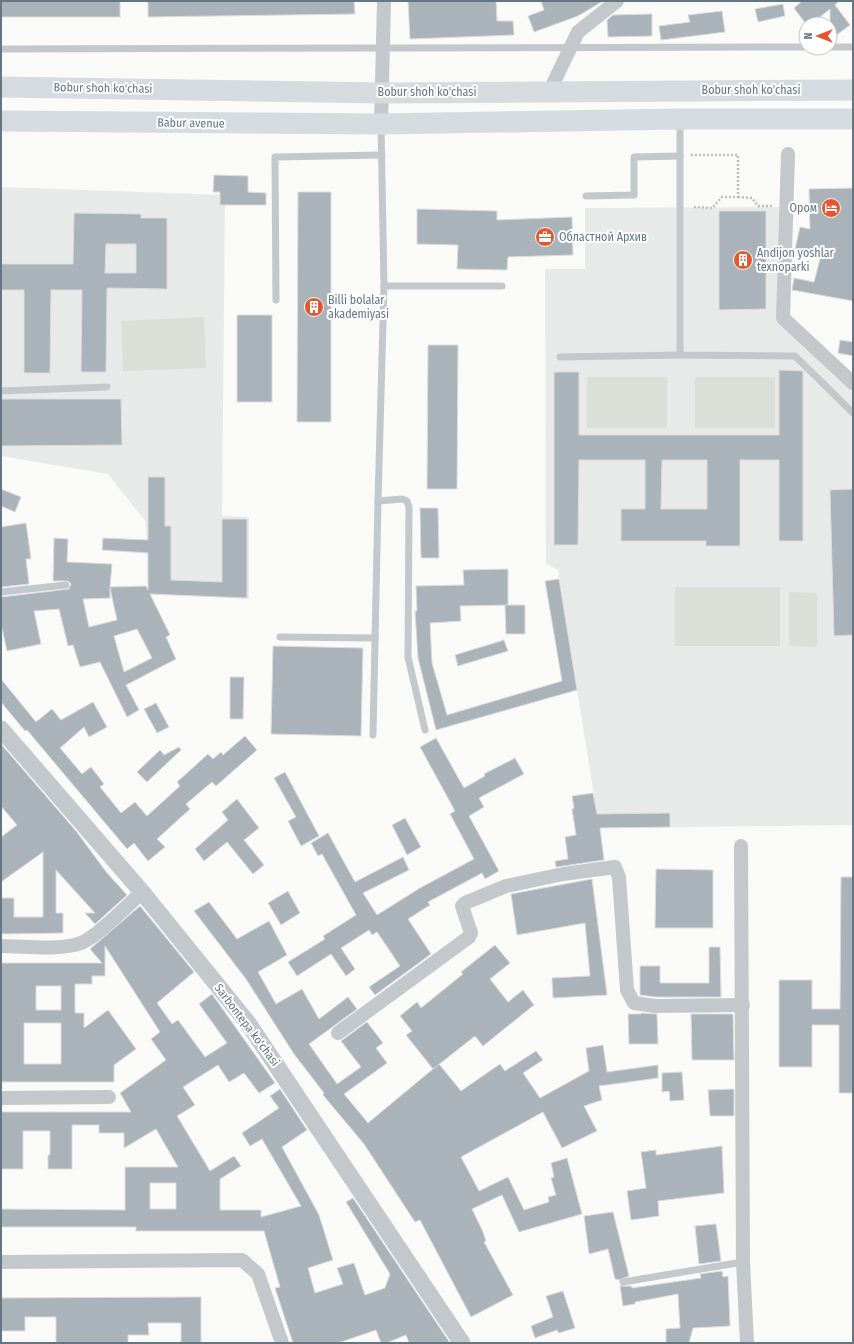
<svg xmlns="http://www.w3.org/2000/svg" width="854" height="1344" font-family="'Fira Sans Condensed',sans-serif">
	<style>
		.built { fill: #e8e9e9 }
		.green { fill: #dadfd7 }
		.building { fill: #aab3b9; stroke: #dcdcda; fill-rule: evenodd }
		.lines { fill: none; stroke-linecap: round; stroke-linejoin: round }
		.path { stroke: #bbbfc2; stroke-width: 2.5; stroke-dasharray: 2 2; stroke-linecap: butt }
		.service { stroke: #c3c8cc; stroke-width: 7 }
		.minor { stroke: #c3c8cc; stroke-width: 14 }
		.tertiary { stroke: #c3c8cc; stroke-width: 17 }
		.primary { stroke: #d6dbdf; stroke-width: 21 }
		.labels { text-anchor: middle; stroke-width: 4; stroke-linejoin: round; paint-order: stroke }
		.street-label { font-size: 12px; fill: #657683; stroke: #fff }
		.poi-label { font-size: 12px; fill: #657683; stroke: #fff; text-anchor: start }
	</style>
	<rect width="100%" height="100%" fill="#fafaf8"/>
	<g class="built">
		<polygon points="1,187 225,195 222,516 249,517 249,599 148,594 146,522 108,474 1,456"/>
		<polygon points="782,207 782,323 853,386 853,825 614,828 614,821 598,821 558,570 546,564 545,269 585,269 585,208"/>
	</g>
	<g class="green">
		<polygon points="204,317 206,368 123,371 121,321"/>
		<rect x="587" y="377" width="80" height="51"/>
		<rect x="695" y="377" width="80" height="51"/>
		<rect x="675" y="587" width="105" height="59"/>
		<polygon points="789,592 817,593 817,647 789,646"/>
	</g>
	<g class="building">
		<rect x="1" y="1" width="119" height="16"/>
		<polygon points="148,1 354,1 355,14 148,17"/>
		<polygon points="408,1 496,1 497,21 513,21 514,35 410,39"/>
		<polygon points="541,1 603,1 578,16 534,32 528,16 544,10"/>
		<polygon points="802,1 839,1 835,5 850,25 830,40 830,9 811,24 806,24 794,8"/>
		<polygon points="783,4 785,16 758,22 755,9"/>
		<polygon points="722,11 725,32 661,40 659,26 690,22 688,15"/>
		<polygon points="652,14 652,36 608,37 607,20 613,15"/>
		<polygon points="214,175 248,176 248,192 266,193 266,205 220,205 220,192 213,192"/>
		<polygon points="853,188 853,301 792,290 794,278 814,282 821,255 795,249 800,227 810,229 809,189"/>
		<polygon points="298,192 331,192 331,422 297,422"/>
		<polygon points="417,209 497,211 497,220 572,217 573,255 508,257 507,270 457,269 458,245 417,244"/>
		<polygon points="719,211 766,211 766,309 719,310"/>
		<path d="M74,213l67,1v4h26v71l-60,-1 -1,84h-25l1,-82h-31l-1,83h-26v-83h-23v-26h72zM106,244h30v29h-31z"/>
		<rect x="237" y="315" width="35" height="87"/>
		<polygon points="840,340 853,342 853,356 838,353"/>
		<polygon points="428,345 458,345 457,489 427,489"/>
		<path d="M779,370l24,1v170h-24v-81h-39v86h-34v-5h-85v-32h24v-49h-66l-1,85h-24v-173h25v63h200zM662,460h45v49h-46z"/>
		<polygon points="1,399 121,399 122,445 1,446"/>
		<path d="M148,477h17v49h6v54l51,2v-63h25v79l-97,-4 20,41 -4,2 10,22 -50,26 13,25 -12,7 -27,-55 -20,5 -7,-22 -5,1 -9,-37 -25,2 7,33 -34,7 -6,-27v-27l68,-8 2,-5 -3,-3h-15l1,-43 14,1 -1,23 45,2 -2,23 36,-1 2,4v-37l-46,-3 1,-12 45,2zM110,588l7,32 -28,7 -6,-28 27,-1zM137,629l15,29 -28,14 -10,-36z"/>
		<polygon points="1,489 21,497 15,512 1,506"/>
		<polygon points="853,489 853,635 834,636 830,490"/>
		<polygon points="420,508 438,508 439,558 421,558"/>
		<polygon points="26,523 31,559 26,559 29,584 1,587 1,527"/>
		<polygon points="508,569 508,605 460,606 461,621 430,623 432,663 447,715 562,681 545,581 559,579 577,690 436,730 418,658 415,611 417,611 416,586 464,585 463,570"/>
		<polygon points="505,605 525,605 525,634 506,634"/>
		<polygon points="504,640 508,651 458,666 455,655"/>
		<polygon points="273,646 363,648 361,736 271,734"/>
		<polygon points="230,677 244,677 243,719 230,719"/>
		<polygon points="1,679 36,722 52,709 61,720 93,702 107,727 89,737 84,727 60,748 82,774 91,767 104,784 100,787 121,813 135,802 147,816 180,786 177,782 208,754 213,759 221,752 223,755 245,736 257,750 216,786 212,782 186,804 190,809 157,839 165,847 148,861 134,843 127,849 27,730 25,731 1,702"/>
		<polygon points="156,703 169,727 157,733 144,709"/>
		<polygon points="436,738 464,788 485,776 484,774 515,758 524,774 479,798 484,807 469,816 499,871 485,879 482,873 428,902 430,905 408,919 431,954 375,995 369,987 400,966 377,932 372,935 369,930 341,948 355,969 346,976 331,954 297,976 288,962 325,939 323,936 356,915 322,854 318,856 311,843 328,833 355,882 403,857 409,870 363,893 377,915 420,888 474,859 450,814 455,811 420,747"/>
		<polygon points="1,744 76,831 107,873 127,895 95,924 85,913 95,913 56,870 56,913 63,913 63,933 1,934 1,898 14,898 14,917 43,917 43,852 1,882 1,837 17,825 1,806"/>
		<polygon points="179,747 181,750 147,782 137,772 160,750 164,755"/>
		<polygon points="285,772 319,836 301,846 288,821 296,817 274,778"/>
		<polygon points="593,793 597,814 670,813 670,827 600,828 604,860 556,867 555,861 568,859 565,837 576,835 572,809 574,808 572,796"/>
		<polygon points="237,799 259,828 244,840 264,865 253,874 227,842 204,861 195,849 228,820 222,812"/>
		<polygon points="405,818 421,847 407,855 392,825"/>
		<polygon points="656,869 713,870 713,928 655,928"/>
		<polygon points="841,877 853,877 853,1093 839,1093 839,1025 812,1025 812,1067 779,1067 779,980 812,980 812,1009 840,1009"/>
		<polygon points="592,879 607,995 553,998 552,978 590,976 585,923 517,935 511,894"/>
		<polygon points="288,891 300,913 281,925 268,903"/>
		<polygon points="209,902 237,939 269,921 287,955 258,972 276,1004 302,989 319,1019 348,997 357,1009 309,1044 337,1084 361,1067 341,1041 367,1022 383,1043 376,1048 387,1063 344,1094 368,1123 439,1064 461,1091 500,1064 505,1071 536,1051 543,1060 523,1073 540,1098 589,1071 586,1048 603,1045 607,1072 658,1065 658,1078 599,1086 602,1100 584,1106 597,1131 562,1148 543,1112 461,1157 479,1191 508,1177 524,1210 549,1202 548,1197 556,1195 551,1178 554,1177 551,1163 567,1158 582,1214 519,1232 502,1195 472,1209 483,1232 486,1241 484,1242 513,1295 471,1317 420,1220 415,1222 364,1144 323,1095 324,1093 294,1054 246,979 194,911"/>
		<path d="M140,906l54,66 -37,31 15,21 6,-4 27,37 22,-14 -28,-39 13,-10 63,89 -16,10 -15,-20 -15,9 -11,-17 -35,22 12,18 -18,11 33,55 24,-15 7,10 -21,13v31h41v7l40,-11 -39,-67 -12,7 -8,-13 37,-25 -9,-12 10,-7 27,41 -25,17 37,68 14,45 -25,8 7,25 28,-9 -6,-16 17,-5 11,32 20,-7 5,-14 -44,-72 7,-4 97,145h-41l-3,-8 -20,8h-5l-5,-13 -38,13h-45l-18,-55 5,-1 -16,-56h-128v-4h-135v-18l124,1v-43h53l-22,-38 -32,19v-15h-25v-8h-27v44h-24v-14h2v-24h-27v38h-22v-57h130l-11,-19 46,-33 -15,-21 9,-7 -55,-86v30h-13v8h-17v29h9v15l24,-18 28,39 -22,16v17h-113v-119h101l-12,-14zM36,986h25v24h-25zM24,1023h37v41h-37zM150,1183h26v26h-26z"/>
		<polygon points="495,945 510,963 490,979 508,1002 523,990 534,1005 483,1046 475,1036 433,1069 406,1035 412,1031 400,1016 417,1002 421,1008 463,974 461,972"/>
		<polygon points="709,947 720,947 721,997 656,997 640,995 640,966 660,966 660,983 709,983"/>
		<polygon points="641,1013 657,1014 658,1044 629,1044 628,1014 641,1014"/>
		<polygon points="691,1014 733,1014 734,1060 692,1060"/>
		<polygon points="682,1072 684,1100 670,1101 669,1091 662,1092 662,1073"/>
		<polygon points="734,1089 734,1116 710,1116 708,1090"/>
		<polygon points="722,1146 724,1193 658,1201 659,1216 631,1220 627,1191 646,1188 641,1152 656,1150 656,1155"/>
		<polygon points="613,1212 629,1276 619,1280 615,1279 608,1249 589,1254 584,1216"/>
		<polygon points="716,1224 721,1261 699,1264 695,1226"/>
		<polygon points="722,1271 723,1277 728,1276 730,1326 693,1328 689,1343 666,1343 666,1329 680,1328 678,1294 635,1302 635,1304 623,1306 620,1286 631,1286 632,1288 701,1278 700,1274"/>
		<polygon points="563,1291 575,1328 559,1333 557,1330 535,1338 531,1326 553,1317 546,1296"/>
		<polygon points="201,1297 201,1343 181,1343 181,1323 148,1323 149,1335 128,1335 128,1343 56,1343 56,1317 25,1317 25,1331 1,1331 1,1298"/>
	</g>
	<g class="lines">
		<g class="path">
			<polyline points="691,155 738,155 738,197 722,197 712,208 693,207"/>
			<polyline points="738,197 752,198 758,206 772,206"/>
		</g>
		<g class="service">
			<polyline points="830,47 853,47"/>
			<polyline points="1,49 806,47"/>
			<polyline points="680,121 680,355 795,356 853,413"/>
			<polyline points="381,125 384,286 378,501 402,499 407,501 409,507 408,657 425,730"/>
			<polyline points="586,196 634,195 634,157 680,156"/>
			<polyline points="384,286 502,286"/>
			<polyline points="276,300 275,157 382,155"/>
			<polyline points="560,357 680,355"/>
			<polyline points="1,391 107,387"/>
			<polyline points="1,592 66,585"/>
			<polyline points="280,637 375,638"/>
			<polyline points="373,735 378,501"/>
			<polyline points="623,1282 743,1262"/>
		</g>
		<g class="minor">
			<polyline points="549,92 578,32 617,1"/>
			<polyline points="381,124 384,1"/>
			<polyline points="788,154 783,318 853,383"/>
			<polyline points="741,846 743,1262 747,1343"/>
			<path d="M1,946c24,0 58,5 80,-3 15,-5 48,-39 61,-51"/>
			<polyline points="338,1033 469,937 471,933 462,906 465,903 506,886 563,874 615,867 619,877 627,990 634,1003 655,1006 743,1005"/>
			<polyline points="1,1098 109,1097"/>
			<polyline points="1,1262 242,1260 258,1274 282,1343"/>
		</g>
		<polyline class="tertiary" points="1,729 142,892 248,1023 462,1343"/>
		<g class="primary">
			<polyline points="1,87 382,93 853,90"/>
			<polyline points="1,121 381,124 680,119 853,119"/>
		</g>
	</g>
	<defs>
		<symbol id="hotel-disc" viewBox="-11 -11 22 22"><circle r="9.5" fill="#e4572e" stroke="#fff"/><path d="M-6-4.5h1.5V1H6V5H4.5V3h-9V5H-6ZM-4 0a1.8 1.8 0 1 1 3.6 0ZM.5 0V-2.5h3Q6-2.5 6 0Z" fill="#fff"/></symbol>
		<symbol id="office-disc" viewBox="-11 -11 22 22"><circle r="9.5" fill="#e4572e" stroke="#fff"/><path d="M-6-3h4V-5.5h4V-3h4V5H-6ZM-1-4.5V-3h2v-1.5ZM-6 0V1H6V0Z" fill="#fff"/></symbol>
		<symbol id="building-disc" viewBox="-11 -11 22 22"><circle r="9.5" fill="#e4572e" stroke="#fff"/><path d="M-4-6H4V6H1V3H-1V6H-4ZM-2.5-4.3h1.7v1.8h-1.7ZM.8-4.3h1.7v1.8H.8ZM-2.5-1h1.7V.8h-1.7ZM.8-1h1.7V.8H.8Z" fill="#fff"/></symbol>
	</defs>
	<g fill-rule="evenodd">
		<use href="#hotel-disc" x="820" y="197" width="22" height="22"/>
		<use href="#office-disc" x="534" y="226" width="22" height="22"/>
		<use href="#building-disc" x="732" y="249" width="22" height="22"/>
		<use href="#building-disc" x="303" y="296" width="22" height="22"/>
	</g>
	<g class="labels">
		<g class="street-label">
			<text transform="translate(103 88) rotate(1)" y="4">Bobur shoh ko'chasi</text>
			<text x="751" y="94">Bobur shoh ko'chasi</text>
			<text x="427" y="96">Bobur shoh ko'chasi</text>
			<text transform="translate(191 123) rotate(1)" y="4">Babur avenue</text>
			<text transform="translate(247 1025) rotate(53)" y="4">Sarbontepa ko'chasi</text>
		</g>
		<g class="poi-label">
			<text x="817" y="212" text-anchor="end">Ором</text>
			<text x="559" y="241">Областной Архив</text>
			<text x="757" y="257">Andijon yoshlar<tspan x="757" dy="14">texnoparki</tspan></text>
			<text x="328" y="304">Billi bolalar<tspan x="328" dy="14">akademiyasi</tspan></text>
		</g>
	</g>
	<rect width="854" height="1344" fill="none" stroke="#657683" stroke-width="4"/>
	<g transform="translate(818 36) rotate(270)"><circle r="19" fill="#ffffff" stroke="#c1c8cd"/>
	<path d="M0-3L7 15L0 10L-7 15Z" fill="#e4572e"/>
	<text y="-6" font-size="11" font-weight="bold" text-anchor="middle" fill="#657683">N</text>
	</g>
</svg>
